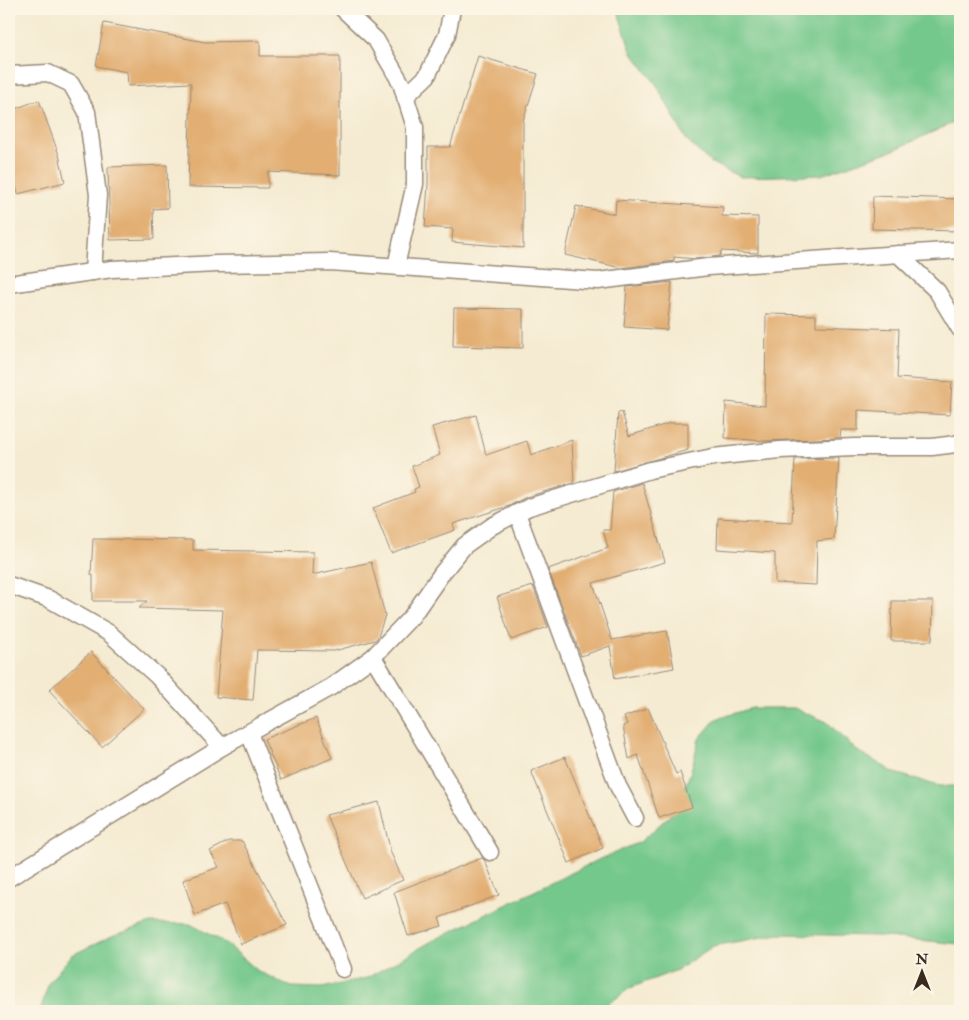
<svg xmlns="http://www.w3.org/2000/svg" width="969" height="1020" font-family="'IM FELL Double Pica',serif">
	<style>
		.green { fill: #74c88c; stroke: #587955 }
		.building { fill: #e2ae72 }
		.lines { fill: none; stroke-linecap: round; stroke-linejoin: round }
		.lane-casing { stroke: #988a78; stroke-width: 19 }
		.lane { stroke: #fff; stroke-width: 16 }
	</style>
	<rect width="100%" height="100%" fill="#fcf5e5"/>
	<filter id="ink" filterUnits="userSpaceOnUse"><feTurbulence type="fractalNoise" baseFrequency=".02" numOctaves="2"/><feDisplacementMap in="SourceGraphic" scale="10" xChannelSelector="R" yChannelSelector="G"/><feConvolveMatrix kernelMatrix="1 2 1 2 8 2 1 2 1" color-interpolation-filters="sRGB"/></filter>
	<filter id="wash" filterUnits="userSpaceOnUse"><feTurbulence type="fractalNoise" baseFrequency=".0096" numOctaves="4" result="noise"/><feDisplacementMap in="SourceGraphic" scale="20" xChannelSelector="R" yChannelSelector="G"/><feGaussianBlur stdDeviation="1.12" result="paint"/><feColorMatrix in="noise" values="0 0 0 0 0 0 0 0 0 0 0 0 0 0 0 0 0 1.4 0 .05"/><feComposite in="paint" operator="in"/></filter>
	<g filter="url(#wash)">
		<rect width="100%" height="100%" fill="#f5ebd2"/>
		<g class="green">
			<polygon points="619,9 960,9 960,122 948,125 894,150 821,175 740,177 710,162 687,141 656,84 631,51 619,15"/>
			<polygon points="752,708 794,708 827,722 856,750 895,773 939,786 960,786 960,944 876,936 779,934 713,946 677,970 630,988 599,1011 40,1011 49,982 72,955 112,936 151,923 190,924 227,944 258,971 291,987 322,988 367,978 434,940 596,861 640,842 676,810 691,771 699,739 716,719"/>
		</g>
		<g id="blocks">
			<g class="building">
				<polygon points="104,23 205,42 260,41 260,56 340,56 340,175 268,172 268,188 188,187 191,83 128,86 127,72 96,66"/>
				<polygon points="478,56 538,74 523,121 523,248 452,242 453,229 425,227 428,185 428,147 450,147"/>
				<polygon points="39,100 59,155 65,182 18,194 9,163 9,111"/>
				<polygon points="167,165 168,208 153,209 154,239 110,240 108,167"/>
				<polygon points="873,196 960,199 960,231 872,229"/>
				<polygon points="616,200 723,207 722,216 758,217 758,253 721,251 720,256 696,259 674,257 674,261 622,268 565,255 576,206 615,214"/>
				<polygon points="672,282 667,330 624,327 627,287"/>
				<polygon points="454,308 523,309 523,348 453,346"/>
				<polygon points="766,314 816,315 816,326 899,329 897,378 952,382 950,415 858,410 858,430 841,430 840,438 765,441 725,438 726,402 765,406"/>
				<polygon points="622,412 629,436 670,423 688,423 688,450 614,471 618,413"/>
				<polygon points="476,415 486,455 527,441 531,455 572,440 574,483 526,497 509,506 453,524 455,530 391,553 373,508 415,492 414,489 419,487 412,466 440,455 432,427"/>
				<polygon points="839,458 834,539 817,541 816,585 775,583 775,553 717,549 718,518 792,522 795,459"/>
				<polygon points="642,483 665,562 593,583 612,640 667,631 674,668 615,679 610,646 581,656 548,569 608,548 603,530 610,530 613,492"/>
				<polygon points="93,539 193,540 193,550 313,552 312,575 371,562 385,615 378,637 375,640 334,651 257,650 253,700 216,697 223,610 139,608 147,601 93,601 93,575 91,575"/>
				<polygon points="533,586 548,627 511,640 497,597"/>
				<polygon points="892,601 933,601 932,641 891,641"/>
				<polygon points="91,652 144,709 102,747 49,690"/>
				<polygon points="648,708 676,774 680,772 692,807 659,818 638,755 629,759 623,726 627,724 624,717"/>
				<polygon points="316,718 332,758 281,780 264,739"/>
				<polygon points="565,757 603,848 569,863 531,771"/>
				<polygon points="379,802 391,853 403,880 362,898 326,815"/>
				<polygon points="229,841 242,841 287,925 241,944 225,904 195,915 183,880 219,867 210,851"/>
				<polygon points="482,858 485,861 499,895 439,918 442,926 408,936 394,892"/>
			</g>
		</g>
	</g>
	<g filter="url(#ink)">
		<use href="#blocks" fill-opacity="0" stroke="#988a78" stroke-width="1"/>
		<g class="lines">
			<defs>
				<g id="lane">
					<polyline points="343,9 376,40 401,83 415,127 415,184 396,266"/>
					<polyline points="9,75 48,73 71,84 87,112 98,195 93,272"/>
					<polyline points="405,97 427,76 447,35 452,9"/>
					<polyline points="898,254 937,291 960,329"/>
					<polyline points="9,284 112,269 217,264 330,262 598,281 708,267 960,250"/>
					<polyline points="517,513 618,786 635,818"/>
					<polyline points="9,585 49,599 109,633 157,676 222,747"/>
					<polyline points="373,657 490,852"/>
					<polyline points="249,733 343,969"/>
					<polyline points="9,878 222,747 331,687 373,657 412,616 442,573 464,546 492,526 529,507 650,470 713,457 780,450 855,447 932,447 956,444 960,442"/>
				</g>
			</defs>
			<use href="#lane" class="lane-casing"/>
			<use href="#lane" class="lane"/>
		</g>
	</g>
	<rect width="969" height="1020" fill="none" stroke="#fcf5e5" stroke-width="30"/>
	<g transform="translate(922 972)" stroke="#fcf5e5" stroke-width="4" paint-order="stroke">
	<path d="M0-4L9 19L0 12L-9 19Z" fill="#3b2a1e"/>
	<text y="-8" font-size="14" font-weight="bold" text-anchor="middle" fill="#3b2a1e">N</text>
	</g>
</svg>
